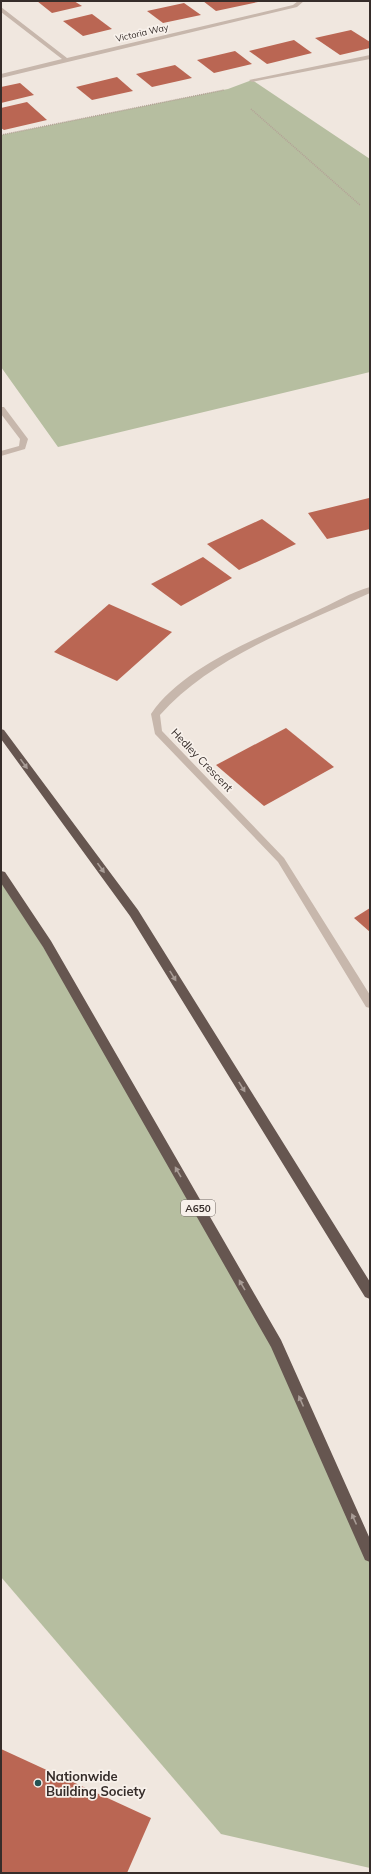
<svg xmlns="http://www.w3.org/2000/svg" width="371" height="1874" font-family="Mulish,sans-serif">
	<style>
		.green { fill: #b6bea0 }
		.building { fill: #ba6653 }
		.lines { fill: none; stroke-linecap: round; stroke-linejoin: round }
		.path { stroke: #b3a196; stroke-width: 1.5; stroke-dasharray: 1 1; stroke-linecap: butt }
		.service { fill: #c7b7ac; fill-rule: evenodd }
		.minor { fill: #c7b7ac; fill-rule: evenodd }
		.trunk { fill: #665650; fill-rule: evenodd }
		.oneway { fill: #a89c96 }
		.poi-dot { fill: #245354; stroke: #f8f1eb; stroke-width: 1.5 }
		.labels { text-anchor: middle; stroke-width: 3.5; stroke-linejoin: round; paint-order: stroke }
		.far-street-label { font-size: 9px; fill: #362d2a; stroke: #f8f1eb }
		.shield { fill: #f8f1eb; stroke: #706864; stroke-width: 1 }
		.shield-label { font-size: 10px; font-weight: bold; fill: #362d2a }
		.street-label { font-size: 11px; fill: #362d2a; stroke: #f8f1eb }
		.near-poi-label { font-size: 13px; font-weight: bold; fill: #362d2a; stroke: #f8f1eb; text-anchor: start }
	</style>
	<rect width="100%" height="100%" fill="#f0e7df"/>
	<g class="green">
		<polygon points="252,80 370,159 370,372 58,447 1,367 1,135 228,89"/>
		<polygon points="1,875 276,1344 370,1555 370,1868 221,1834 1,1577"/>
	</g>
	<g class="building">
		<polygon points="37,1 74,1 82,6 52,13"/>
		<polygon points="203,1 258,1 258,2 216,11"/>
		<polygon points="184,3 201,15 163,23 147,11"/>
		<polygon points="92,14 112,29 83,36 63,21"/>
		<polygon points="351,30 370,42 370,48 340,55 315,38"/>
		<polygon points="294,40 312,53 267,64 249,51"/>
		<polygon points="235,51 252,64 214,73 197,60"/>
		<polygon points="175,65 192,78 152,87 136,74"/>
		<polygon points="117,77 133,91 92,100 76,87"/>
		<polygon points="20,83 34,95 1,103 1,87"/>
		<polygon points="27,102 47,120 4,130 1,128 1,108"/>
		<polygon points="369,498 370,529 327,539 308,513"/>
		<polygon points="262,519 296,544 239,570 207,544"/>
		<polygon points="203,557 232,578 181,606 151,584"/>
		<polygon points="109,604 172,632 117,681 54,652"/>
		<polygon points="286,728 334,767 264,806 216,765"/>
		<polygon points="370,908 370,932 354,918"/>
		<polygon points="1,1749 151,1818 127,1873 1,1873"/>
	</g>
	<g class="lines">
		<g class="path">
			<polyline points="251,109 360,205"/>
			<polyline points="1,135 224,90"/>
		</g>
		<g class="service">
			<polygon points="370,55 370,59 252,82 249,80"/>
			<polygon points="1,407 4,407 28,439 25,449 1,456 1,451 19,446 20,439 1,414"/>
		</g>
		<g class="minor">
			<polygon points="298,1 304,1 297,7 1,78 1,74 62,59 1,12 1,7 67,58 293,5"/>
			<path d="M370,587v6c-71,33 -158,63 -210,122l2,16 122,127 86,137v13l-4,-1 -88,-145 -123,-128 -4,-20c32,-48 112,-78 163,-102 18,-8 37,-20 56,-25z"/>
		</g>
		<g class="trunk">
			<polygon points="1,729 4,730 138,910 370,1282 370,1299 365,1297 130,916 1,739"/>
			<polygon points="1,871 5,872 51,941 281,1340 370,1539 370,1562 365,1560 271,1347 43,947 1,883"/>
		</g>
	</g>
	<defs><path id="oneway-solid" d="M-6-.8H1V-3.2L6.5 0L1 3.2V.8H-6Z"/></defs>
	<g class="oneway">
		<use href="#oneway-solid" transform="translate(24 764) rotate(54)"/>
		<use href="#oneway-solid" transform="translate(101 868) rotate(54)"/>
		<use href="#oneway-solid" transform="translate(173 976) rotate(58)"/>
		<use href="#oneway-solid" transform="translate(242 1087) rotate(58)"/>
		<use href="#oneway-solid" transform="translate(178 1172) rotate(-120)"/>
		<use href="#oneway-solid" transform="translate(242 1285) rotate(-120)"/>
		<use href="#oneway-solid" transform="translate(301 1401) rotate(-114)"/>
		<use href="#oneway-solid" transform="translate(354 1519) rotate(-114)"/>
	</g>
	<circle class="poi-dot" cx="38" cy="1783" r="4"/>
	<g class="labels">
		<g class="far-street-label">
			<text transform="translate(142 33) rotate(-13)" y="3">Victoria Way</text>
		</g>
		<rect class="shield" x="181" y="1200" width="34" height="16" rx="3"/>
		<g class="shield-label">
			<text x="198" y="1212">A650</text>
		</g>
		<g class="street-label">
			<text transform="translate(202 760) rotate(46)" y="4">Hedley Crescent</text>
		</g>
		<g class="near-poi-label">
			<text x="46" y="1781">Nationwide<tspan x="46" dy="15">Building Society</tspan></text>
		</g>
	</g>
	<rect width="371" height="1874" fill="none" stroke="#362d2a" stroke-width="4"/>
</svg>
